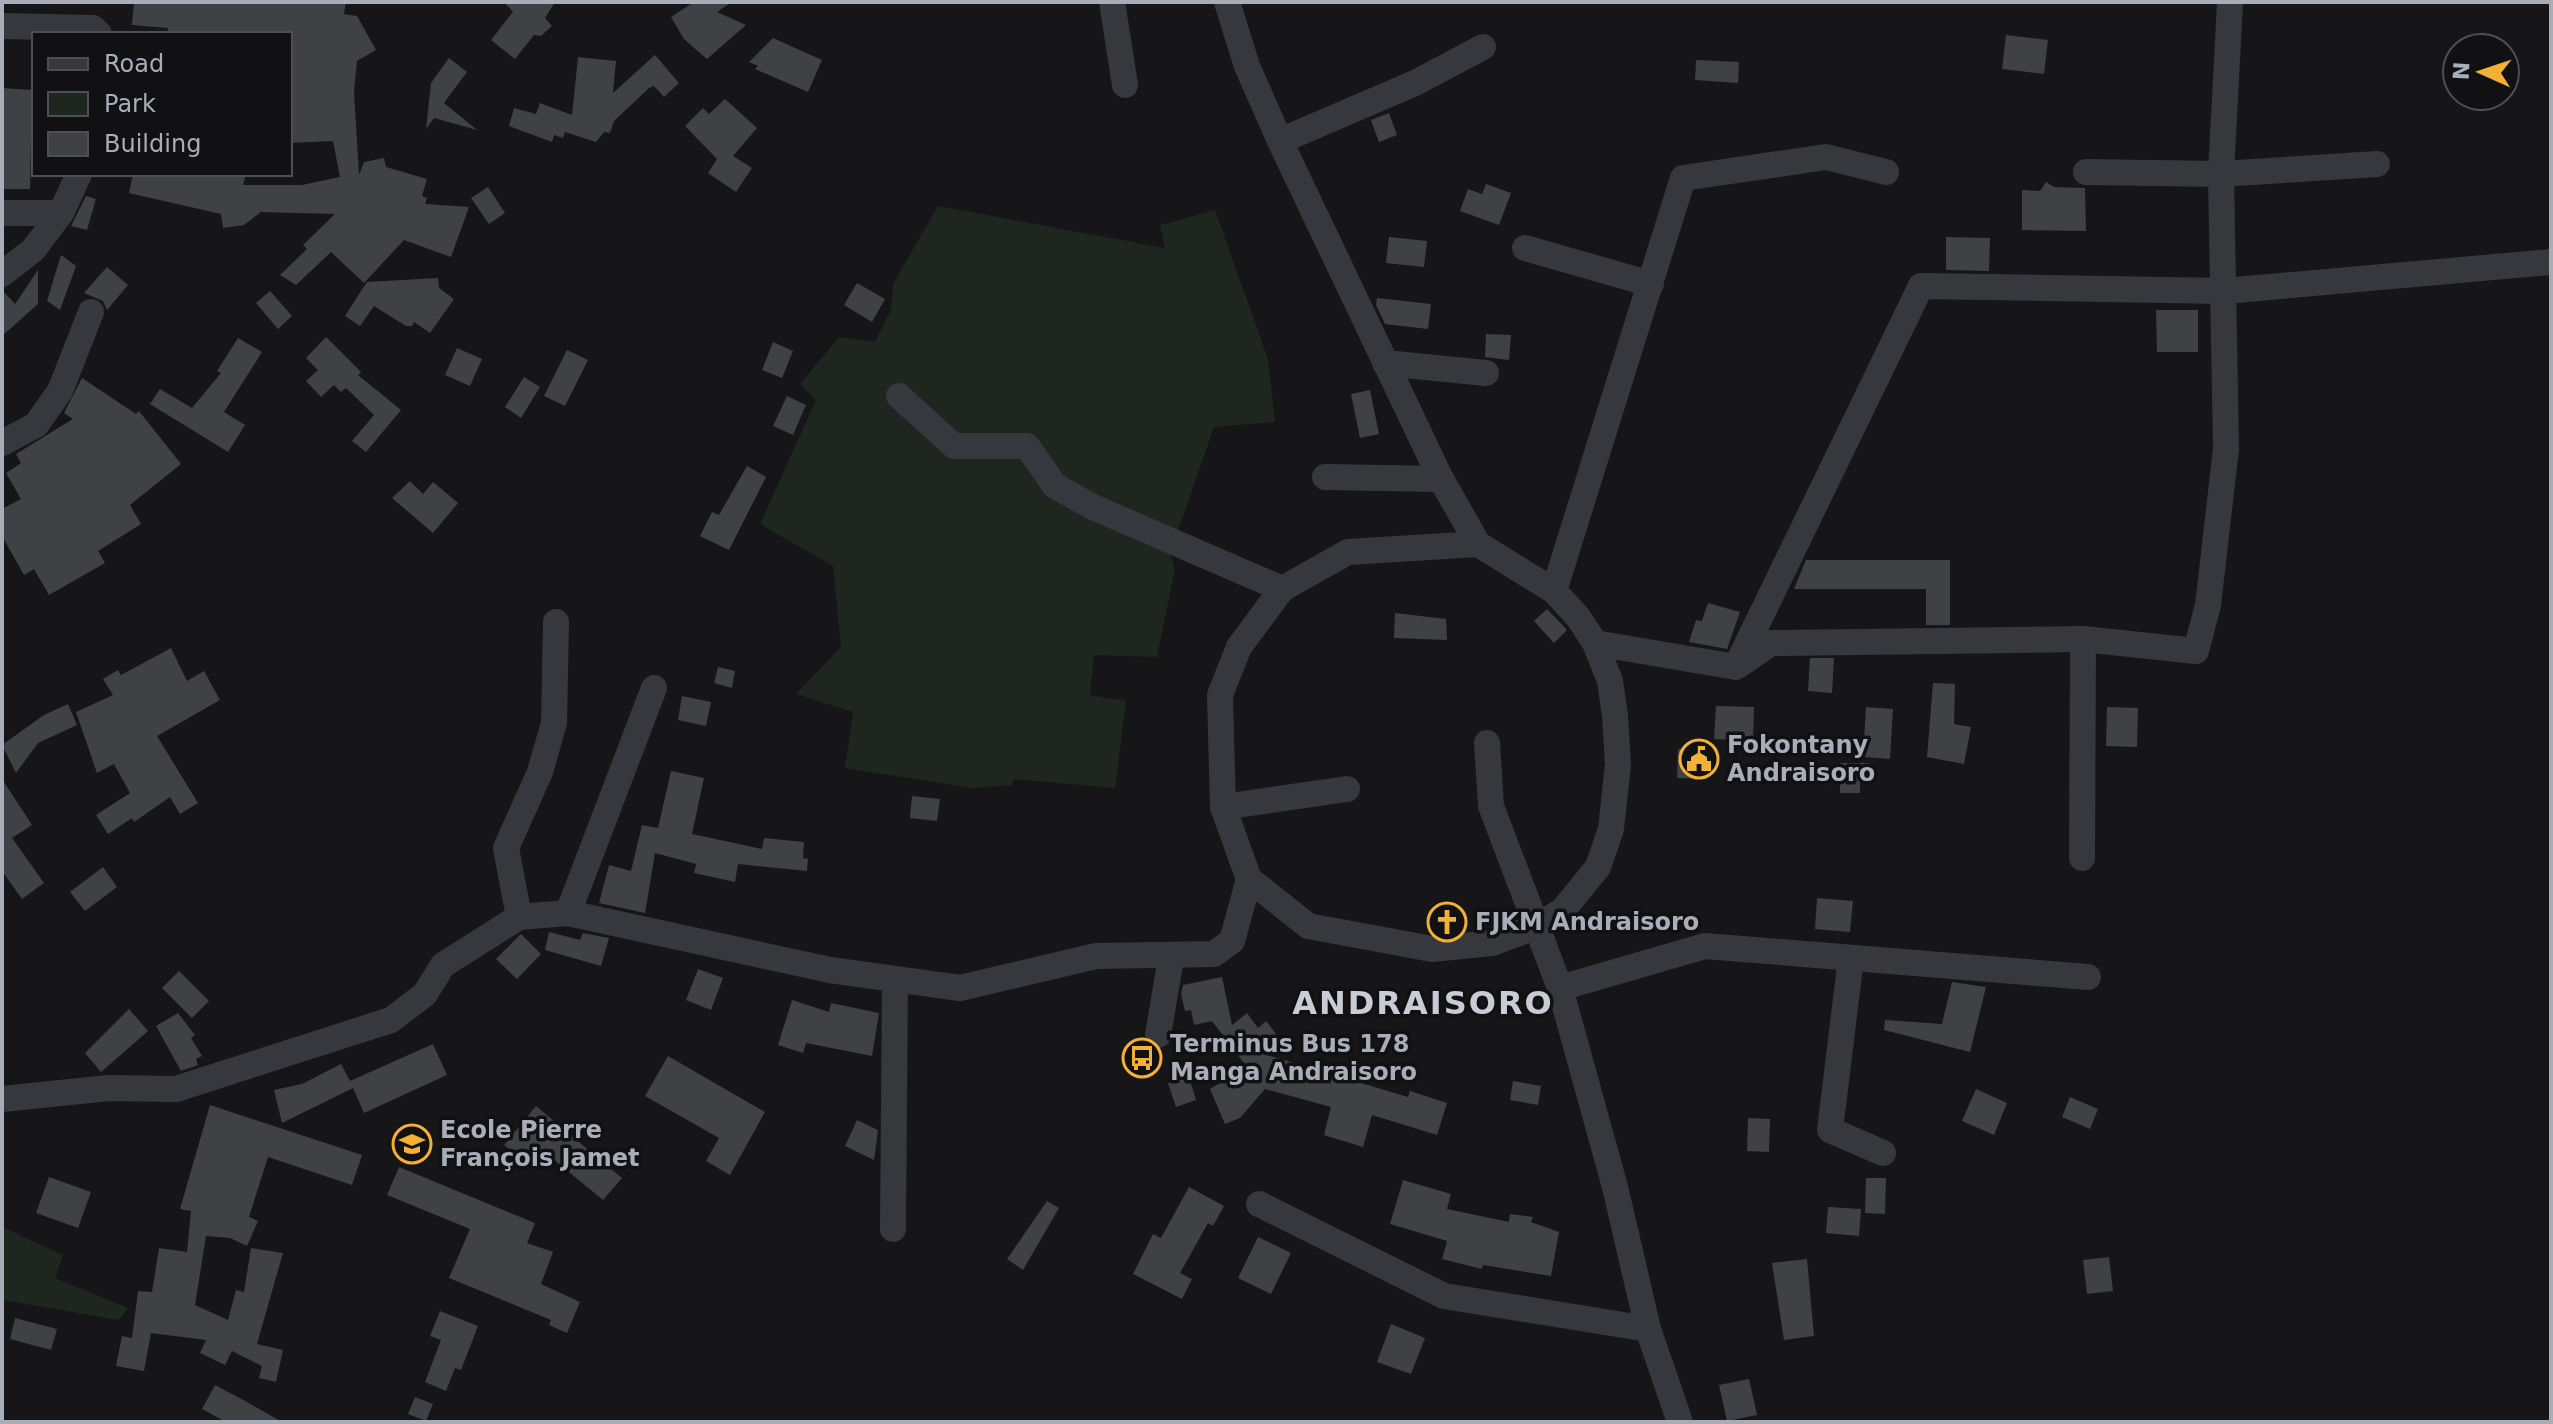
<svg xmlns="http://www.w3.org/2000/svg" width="2553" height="1424" font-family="'DejaVu Sans',sans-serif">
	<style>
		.green { fill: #1e261f }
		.building { fill: #404145 }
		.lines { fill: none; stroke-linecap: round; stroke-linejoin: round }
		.minor { stroke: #37383d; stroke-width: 26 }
		.labels { text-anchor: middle; stroke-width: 7; stroke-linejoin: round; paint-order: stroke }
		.poi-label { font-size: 24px; font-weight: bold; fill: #a8adb8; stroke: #111113; text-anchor: start }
		.district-label { font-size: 32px; font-weight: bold; letter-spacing: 2px; fill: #c9ccd4; stroke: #111113 }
	</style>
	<rect width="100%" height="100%" fill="#161618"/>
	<g class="green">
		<polygon points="938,206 1165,248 1160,225 1215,210 1268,359 1275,422 1214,427 1170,554 1175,569 1157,657 1094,655 1090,695 1126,701 1115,788 1014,779 1012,785 972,788 845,768 853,712 796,694 841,647 833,566 760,524 816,400 800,384 839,337 875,342 891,310 893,284"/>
		<polygon points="2,1227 63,1255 55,1278 128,1308 119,1320 2,1300"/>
	</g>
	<g class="building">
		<polygon points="134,2 346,2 344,14 357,16 376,50 357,61 354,92 359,175 364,162 384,158 386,167 427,179 422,196 427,198 425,204 469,207 451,257 404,240 364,283 331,252 296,285 280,275 307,249 303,245 335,214 261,212 244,225 223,228 221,214 129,193 133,174 246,174 243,185 302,185 340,177 333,141 290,143 290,34 167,34 168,28 132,25"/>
		<polygon points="504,2 555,2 545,18 552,26 541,36 534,35 515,59 491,40 513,12"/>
		<polygon points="694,2 732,2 717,12 746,25 707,59 684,39 671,17"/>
		<polygon points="2006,35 2048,40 2044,74 2002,69"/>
		<polygon points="773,38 822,60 808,92 755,69 758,66 749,62"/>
		<polygon points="655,55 679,83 664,97 654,86 649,88 614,121 610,133 604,132 596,142 565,132 563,138 554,135 552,142 509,126 514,108 536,114 540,103 572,115 578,57 616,61 613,93"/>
		<polygon points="449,58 467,72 444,103 477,130 434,118 426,129 431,83"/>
		<polygon points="1696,60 1739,62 1738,83 1695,80"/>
		<polygon points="2,88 32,90 30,189 2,189"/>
		<polygon points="725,99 757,128 733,156 752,168 736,192 708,173 717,159 685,126 703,108 709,114"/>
		<polygon points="1389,113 1397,135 1379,142 1371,120"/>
		<polygon points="2046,182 2054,187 2085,188 2086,231 2022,230 2022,190 2040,191"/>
		<polygon points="1486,184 1511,193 1499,225 1460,211 1468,189 1482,194"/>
		<polygon points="488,187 505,213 489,224 471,198"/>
		<polygon points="86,196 96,199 87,230 71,226"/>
		<polygon points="1389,237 1427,241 1424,267 1386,263"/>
		<polygon points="1946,237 1990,238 1989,271 1946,270"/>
		<polygon points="61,255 76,266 60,310 47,301"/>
		<polygon points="107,267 128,285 107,310 103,301 84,293"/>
		<polygon points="38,270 38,304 2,336 2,290 15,304"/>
		<polygon points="438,278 439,288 454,299 430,333 414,322 412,326 406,326 374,306 360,326 345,316 367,282"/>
		<polygon points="857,283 885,299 872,322 844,305"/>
		<polygon points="270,291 292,316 278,329 256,303"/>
		<polygon points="1377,298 1431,304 1428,329 1385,324 1376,305"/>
		<polygon points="2156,310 2198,310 2198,352 2157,352"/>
		<polygon points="1486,334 1511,335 1509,360 1485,357"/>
		<polygon points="326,337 361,372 358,375 401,410 366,452 352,441 374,415 346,388 341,392 334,385 321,397 306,381 318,370 306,358"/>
		<polygon points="238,338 262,352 224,412 245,425 228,452 150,404 160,389 192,408 221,373 217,371"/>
		<polygon points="773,342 793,351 782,378 762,370"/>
		<polygon points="457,348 482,359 470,386 445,375"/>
		<polygon points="567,350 588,360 565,406 544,396"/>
		<polygon points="524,377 540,387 521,418 505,407"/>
		<polygon points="82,378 136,414 139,411 181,464 130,505 141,524 98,551 105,563 49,595 34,569 24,575 2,536 2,509 21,499 6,473 21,463 16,454 73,419 64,413"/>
		<polygon points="1370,390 1379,434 1360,438 1351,394"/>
		<polygon points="787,396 806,405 793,435 773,426"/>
		<polygon points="747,466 766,477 729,550 700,536 712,512 719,515"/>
		<polygon points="410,481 423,494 433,482 458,503 433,533 392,498"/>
		<polygon points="1806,560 1950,560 1950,625 1926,625 1926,589 1794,589"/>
		<polygon points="1708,603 1740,612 1727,649 1689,642 1696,620 1702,621"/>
		<polygon points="1547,609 1567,630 1554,643 1534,621"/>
		<polygon points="1395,613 1446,619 1447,640 1394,638"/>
		<polygon points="171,648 187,681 204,671 220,700 157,736 198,803 180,814 170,797 134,822 132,818 108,834 96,815 130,793 114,764 97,773 76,712 113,695 103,679 118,670 121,675"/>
		<polygon points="1810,658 1834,658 1832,693 1808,691"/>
		<polygon points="718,667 735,671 732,688 714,683"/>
		<polygon points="1933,683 1955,684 1954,724 1971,727 1964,764 1927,757"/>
		<polygon points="682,696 711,702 706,726 678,720"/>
		<polygon points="68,704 77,725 38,743 16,773 2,745 44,715"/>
		<polygon points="1716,706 1754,707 1753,741 1714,739"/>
		<polygon points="1866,707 1893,709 1890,759 1863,757"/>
		<polygon points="2107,707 2138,708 2137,747 2106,746"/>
		<polygon points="1678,749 1707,749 1707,779 1677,778"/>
		<polygon points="1840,763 1869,763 1868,784 1860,783 1860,793 1840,793"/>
		<polygon points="671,771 704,778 692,834 762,849 764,838 804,842 803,858 808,859 807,871 738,864 735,882 694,873 696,864 655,853 645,913 599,903 609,865 631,871 642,825 658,828"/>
		<polygon points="2,779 32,825 12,838 44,883 22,899 2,871"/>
		<polygon points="912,796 940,799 937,821 910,818"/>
		<polygon points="103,867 117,887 85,911 70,892"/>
		<polygon points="1817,898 1853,901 1850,932 1815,929"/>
		<polygon points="549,932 580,940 583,933 609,938 601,966 545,950"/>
		<polygon points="521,934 541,954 517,979 496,959"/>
		<polygon points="698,969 723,978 711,1010 686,1000"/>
		<polygon points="179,971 209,1001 192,1018 162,988"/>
		<polygon points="1222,977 1232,1025 1247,1013 1258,1028 1266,1021 1278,1036 1257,1052 1408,1097 1410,1091 1447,1103 1437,1135 1372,1115 1363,1147 1324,1135 1331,1107 1265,1089 1240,1118 1225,1124 1210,1089 1247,1067 1212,1021 1194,1025 1191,1010 1185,1011 1181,994 1183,985"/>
		<polygon points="1952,982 1986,987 1970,1052 1884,1030 1885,1020 1942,1024"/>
		<polygon points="792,1000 829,1012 831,1003 879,1013 872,1056 806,1043 803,1053 778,1045"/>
		<polygon points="129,1009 148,1031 101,1072 85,1053"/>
		<polygon points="178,1013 195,1035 191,1038 202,1056 196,1059 198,1065 181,1071 156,1026"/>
		<polygon points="433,1044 447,1075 364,1113 353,1088 282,1123 274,1090 302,1084 341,1064 352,1085 350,1081"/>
		<polygon points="668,1056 765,1112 730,1175 706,1161 719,1138 645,1096"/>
		<polygon points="1189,1077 1196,1100 1176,1107 1168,1083"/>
		<polygon points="1513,1081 1541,1086 1538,1105 1510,1100"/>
		<polygon points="1976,1089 2007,1103 1994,1135 1962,1121"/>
		<polygon points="2070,1097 2098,1109 2090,1129 2062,1117"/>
		<polygon points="210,1105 362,1155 352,1185 268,1157 249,1217 258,1221 247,1246 230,1238 206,1236 195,1305 228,1320 236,1290 244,1292 251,1248 283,1253 257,1344 283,1350 276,1382 259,1378 262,1366 232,1351 225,1365 200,1353 206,1340 151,1333 144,1371 116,1366 122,1336 132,1338 138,1291 152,1292 159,1248 187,1252 191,1211 180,1209"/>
		<polygon points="536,1106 622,1178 603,1200 547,1154 534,1170 504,1145"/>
		<polygon points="1748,1118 1770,1119 1769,1152 1747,1151"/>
		<polygon points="857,1120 878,1130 874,1160 845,1146"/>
		<polygon points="399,1167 535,1223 527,1243 553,1252 541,1284 580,1302 567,1333 549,1325 551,1320 449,1278 470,1229 387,1195"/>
		<polygon points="49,1177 91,1192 78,1228 36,1213"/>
		<polygon points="1866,1178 1886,1178 1885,1214 1865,1213"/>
		<polygon points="1403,1180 1451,1194 1447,1209 1509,1222 1510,1214 1533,1217 1531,1222 1559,1232 1551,1276 1483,1265 1482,1269 1442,1259 1447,1241 1390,1224"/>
		<polygon points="1189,1187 1224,1206 1213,1226 1208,1223 1180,1273 1192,1279 1182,1299 1133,1274 1153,1234 1161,1238"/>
		<polygon points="1047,1201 1059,1208 1023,1270 1007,1259"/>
		<polygon points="1828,1207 1861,1209 1859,1236 1826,1233"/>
		<polygon points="1258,1237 1291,1253 1271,1294 1238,1278"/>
		<polygon points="2109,1257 2113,1291 2087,1294 2083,1260"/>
		<polygon points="1807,1259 1814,1336 1784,1340 1772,1263"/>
		<polygon points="440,1311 478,1326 461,1370 455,1368 446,1391 425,1382 441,1340 430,1336"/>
		<polygon points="15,1318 57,1329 51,1350 10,1339"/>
		<polygon points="1391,1324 1425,1338 1411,1374 1377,1362"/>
		<polygon points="1749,1379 1757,1415 1727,1421 1719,1385"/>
		<polygon points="215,1385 247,1402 282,1422 226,1422 202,1409"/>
		<polygon points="415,1397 433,1404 426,1421 408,1414"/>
	</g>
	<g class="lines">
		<g class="minor">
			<polyline points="1112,2 1125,85"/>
			<polyline points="1227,2 1247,66 1280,141 1441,479 1478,544 1554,591 1578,617 1595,643 1610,681 1615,716 1618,764 1611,829 1598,867 1563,910 1535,927 1492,943 1432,949 1308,926 1249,879 1223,807 1220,695 1239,647 1282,589 1348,552 1478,544"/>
			<polyline points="2,26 93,28 99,34"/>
			<polyline points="1280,141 1415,83 1483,47"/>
			<polyline points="2086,172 2221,174 2377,164"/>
			<polyline points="2,213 61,213 79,174"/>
			<polyline points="1525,248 1651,284"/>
			<polyline points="2,274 33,250 61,213"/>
			<polyline points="1385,363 1486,373"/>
			<polyline points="899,396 954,446 1027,446 1055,486 1093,507 1282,589"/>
			<polyline points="2,443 36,425 60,391 91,312"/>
			<polyline points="1325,477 1441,479"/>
			<polyline points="1554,591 1683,178 1826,157 1886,172"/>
			<polyline points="1595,643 1736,667 1921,286 2224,291 2551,262"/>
			<polyline points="1739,665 1771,643 2083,639 2196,651 2208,605 2226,449 2221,174 2230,3"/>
			<polyline points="1487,743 1491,806 1560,988 1615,1187 1648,1329 1680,1422"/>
			<polyline points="1223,807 1347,789"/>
			<polyline points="2082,858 2083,639"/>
			<polyline points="568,913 654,688"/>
			<polyline points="519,917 506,848 540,772 554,723 556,622"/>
			<polyline points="1851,958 1830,1130 1883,1153"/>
			<polyline points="1560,988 1705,946 2088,977"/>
			<polyline points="1158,1035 1171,958"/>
			<polyline points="2,1099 109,1088 176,1089 391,1020 425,994 443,965 519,917 568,913 830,970 960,988 1096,956 1214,954 1232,941 1249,879"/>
			<polyline points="1259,1204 1444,1296 1648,1329"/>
			<polyline points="893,1229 895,979"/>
		</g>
	</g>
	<defs>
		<symbol id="civic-ring" viewBox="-11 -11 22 22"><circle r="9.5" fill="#111113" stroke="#f2b134" stroke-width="1.5"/><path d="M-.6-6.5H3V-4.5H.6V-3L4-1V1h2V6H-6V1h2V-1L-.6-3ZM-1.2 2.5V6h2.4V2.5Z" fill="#f2b134"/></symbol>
		<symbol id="church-ring" viewBox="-11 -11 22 22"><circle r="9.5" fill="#111113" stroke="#f2b134" stroke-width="1.5"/><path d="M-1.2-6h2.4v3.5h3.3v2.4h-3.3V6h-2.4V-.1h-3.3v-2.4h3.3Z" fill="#f2b134"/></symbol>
		<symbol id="bus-ring" viewBox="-11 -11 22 22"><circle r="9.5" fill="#111113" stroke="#f2b134" stroke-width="1.5"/><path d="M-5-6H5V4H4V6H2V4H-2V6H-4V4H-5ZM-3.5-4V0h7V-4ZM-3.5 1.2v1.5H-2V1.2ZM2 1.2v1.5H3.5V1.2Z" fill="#f2b134"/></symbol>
		<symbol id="school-ring" viewBox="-11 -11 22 22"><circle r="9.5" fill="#111113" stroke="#f2b134" stroke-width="1.5"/><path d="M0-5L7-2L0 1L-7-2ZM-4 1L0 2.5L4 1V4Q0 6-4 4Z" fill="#f2b134"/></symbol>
	</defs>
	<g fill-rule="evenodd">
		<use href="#civic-ring" x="1677" y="737" width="44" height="44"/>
		<use href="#church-ring" x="1425" y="900" width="44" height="44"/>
		<use href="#bus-ring" x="1120" y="1036" width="44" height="44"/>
		<use href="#school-ring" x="390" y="1122" width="44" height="44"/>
	</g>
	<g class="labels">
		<g class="poi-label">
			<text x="1727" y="753">Fokontany<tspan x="1727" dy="28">Andraisoro</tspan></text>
			<text x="1475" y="930">FJKM Andraisoro</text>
			<text x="1170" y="1052">Terminus Bus 178<tspan x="1170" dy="28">Manga Andraisoro</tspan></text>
			<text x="440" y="1138">Ecole Pierre<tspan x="440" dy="28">François Jamet</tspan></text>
		</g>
		<g class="district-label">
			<text x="1423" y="1014">ANDRAISORO</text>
		</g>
	</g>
	<rect width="2553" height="1424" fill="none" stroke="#a8adb8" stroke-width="8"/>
	<rect x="32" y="32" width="260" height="144" fill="#111113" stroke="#4d4f55" stroke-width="2"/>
	<rect x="48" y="58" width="40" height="12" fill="#37383d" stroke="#4d4f55" stroke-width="2"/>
	<text x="104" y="72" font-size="24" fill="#a8adb8">Road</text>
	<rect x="48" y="92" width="40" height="24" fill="#1e261f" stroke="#4d4f55" stroke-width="2"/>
	<text x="104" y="112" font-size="24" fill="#a8adb8">Park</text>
	<rect x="48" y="132" width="40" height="24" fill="#404145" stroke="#4d4f55" stroke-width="2"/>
	<text x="104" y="152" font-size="24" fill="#a8adb8">Building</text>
	<g transform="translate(2481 72) rotate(273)"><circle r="38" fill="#111113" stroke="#4d4f55" stroke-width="2"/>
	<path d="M0-6L14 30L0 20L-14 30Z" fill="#f2b134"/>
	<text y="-12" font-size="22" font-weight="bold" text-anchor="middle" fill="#a8adb8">N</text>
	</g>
</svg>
